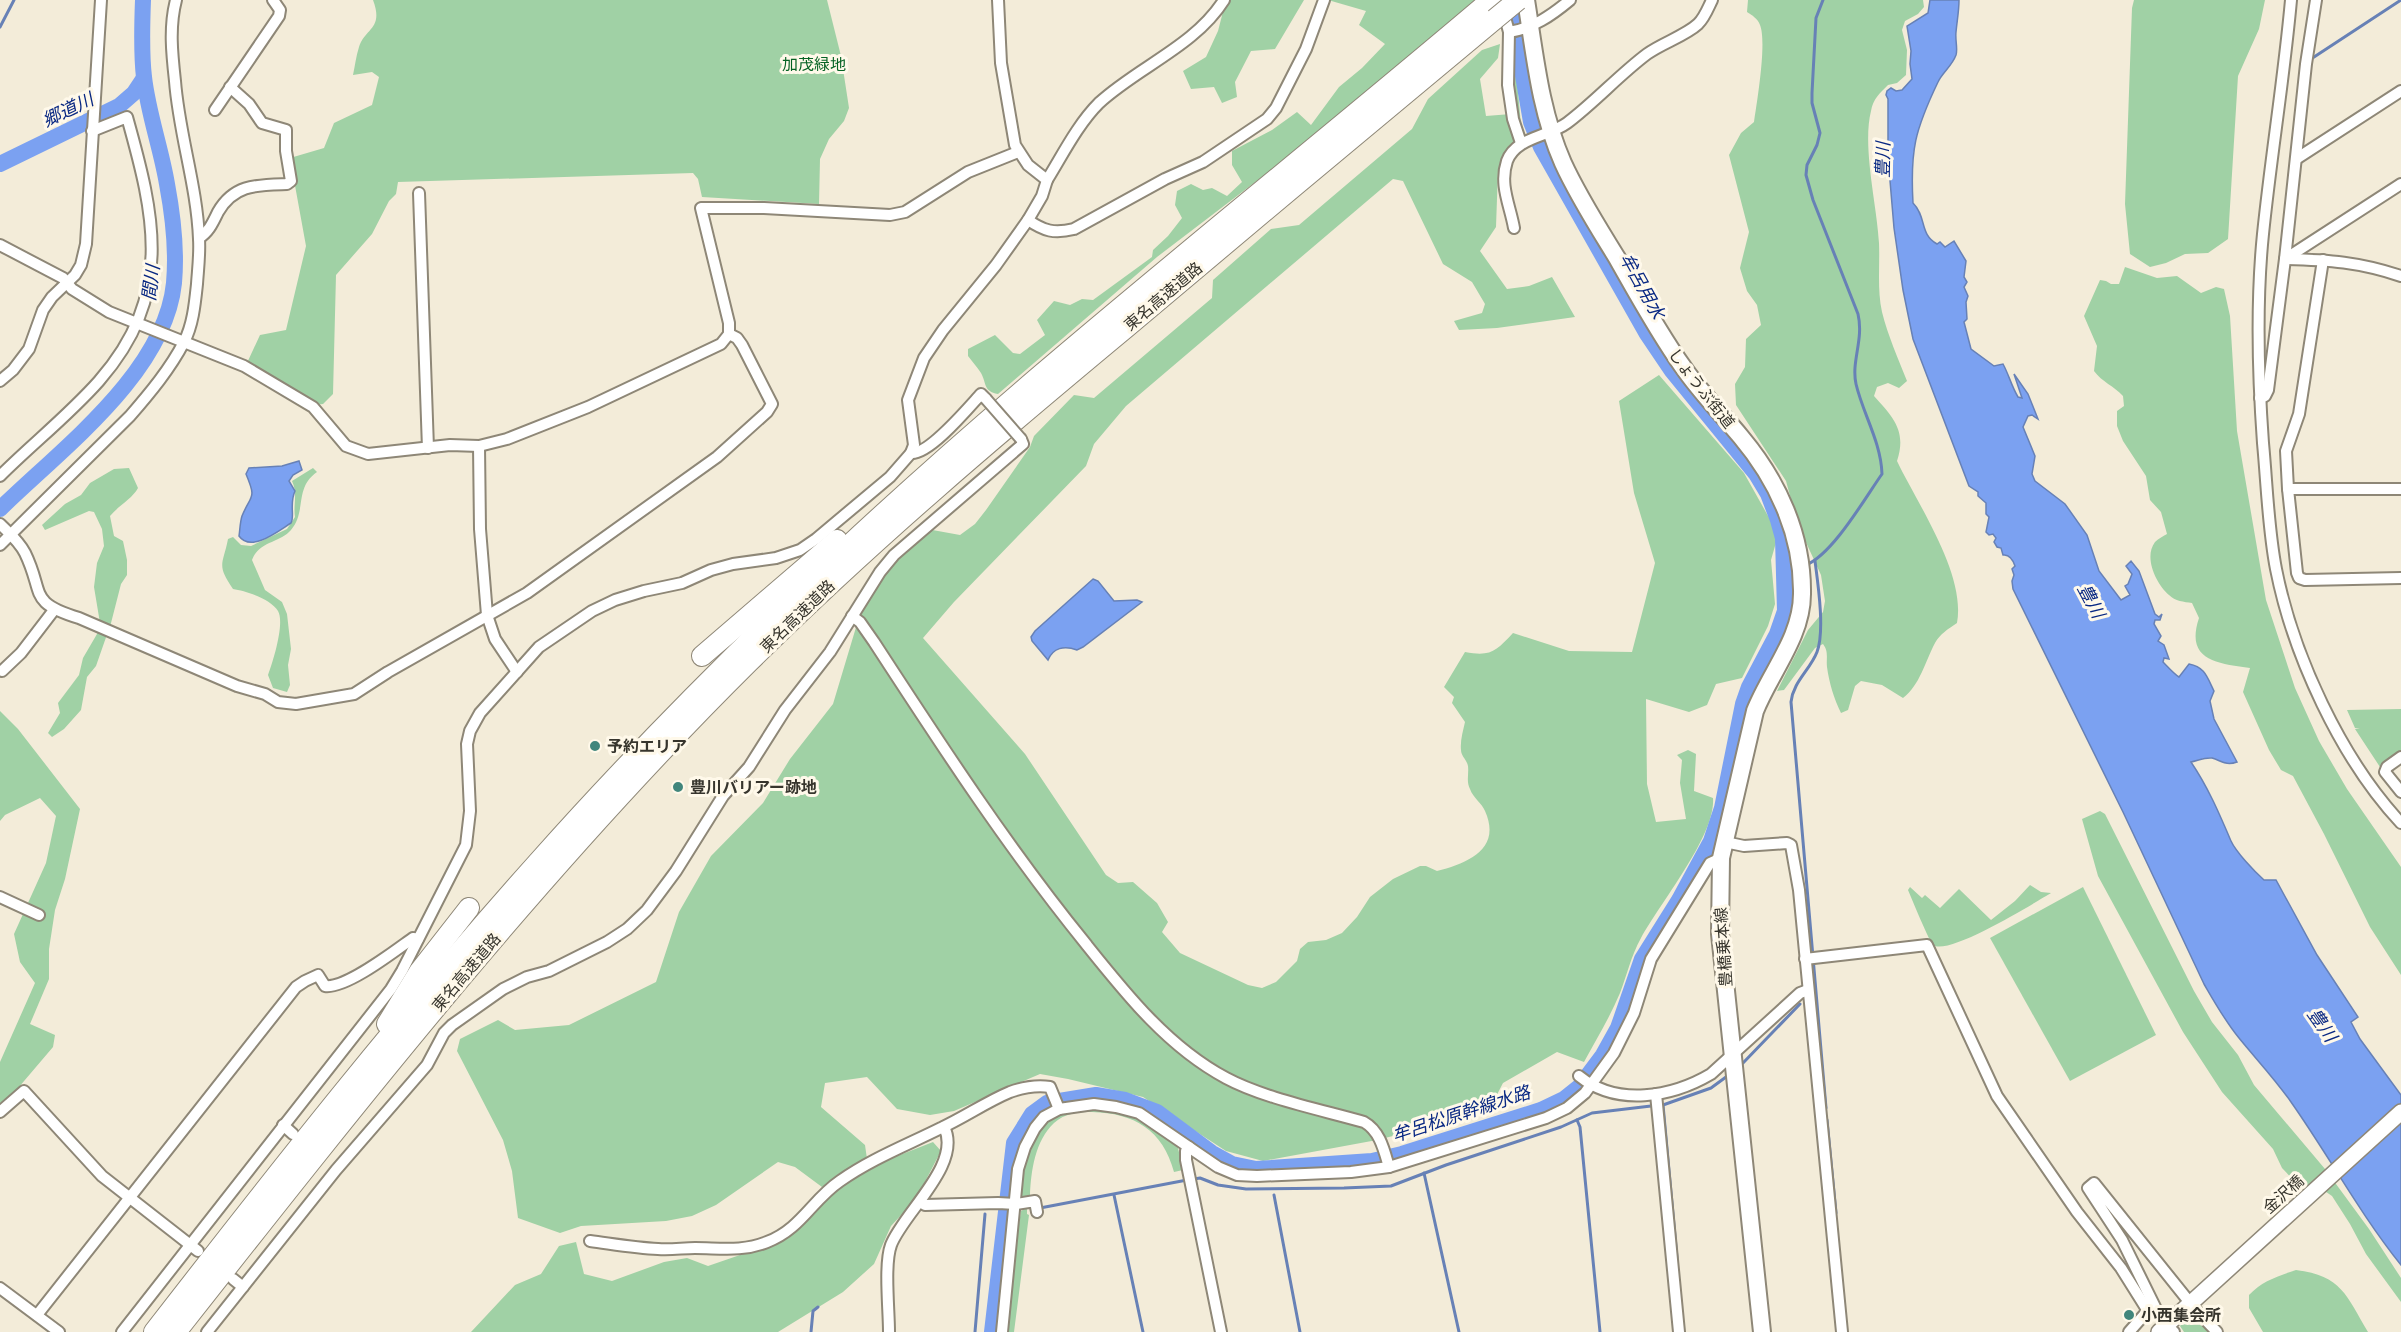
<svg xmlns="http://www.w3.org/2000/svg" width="2401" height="1332" font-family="Inter,'Noto Sans JP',sans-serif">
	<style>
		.green { fill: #a0d1a5 }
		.water { fill: #7ba1f1; stroke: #6781b6; stroke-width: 1.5 }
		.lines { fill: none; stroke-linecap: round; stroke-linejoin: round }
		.stream { stroke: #6781b6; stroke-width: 3 }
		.river { stroke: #7ba1f1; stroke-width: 16 }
		.minor-casing { stroke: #8e8777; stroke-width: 14 }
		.secondary-casing { stroke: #8e8777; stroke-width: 18 }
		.primary-casing { stroke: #8e8777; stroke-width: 20 }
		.motorway-casing { stroke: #8e8777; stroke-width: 22 }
		.minor { stroke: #fff; stroke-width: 10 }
		.secondary { stroke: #fff; stroke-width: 15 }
		.primary { stroke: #fff; stroke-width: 16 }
		.motorway { stroke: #fff; stroke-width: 20 }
		.minor-bridge-casing { stroke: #8e8777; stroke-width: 14; stroke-linecap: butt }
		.motorway-bridge-casing { stroke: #8e8777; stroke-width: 22; stroke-linecap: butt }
		.minor-bridge { stroke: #fff; stroke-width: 10 }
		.motorway-bridge { stroke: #fff; stroke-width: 20 }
		.poi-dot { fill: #41867c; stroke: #fff9ea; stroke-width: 2 }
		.labels { text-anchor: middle; stroke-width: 6; stroke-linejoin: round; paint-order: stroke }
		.park-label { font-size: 16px; fill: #066324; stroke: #fff9ea }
		.street-label { font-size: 16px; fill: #37352d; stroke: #fff9ea }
		.poi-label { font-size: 16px; font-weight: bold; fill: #37352d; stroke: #fff9ea; text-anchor: start }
		.water-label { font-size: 18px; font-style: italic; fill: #092883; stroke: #fff9ea }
	</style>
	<rect width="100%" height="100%" fill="#f3ecd9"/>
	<g class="green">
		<path d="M373,0h454l14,56 8,52 -5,13 -15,18 -9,20 -1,45 -117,-7 -4,-18 -5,-6 -295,9 -2,12 -7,7 -17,33 -36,41 -3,119 -10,10 -9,1 -67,-42 13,-28 26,-5 20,-84 -16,-88 34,-10 10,-25 38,-18 7,-28 -7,-5 -19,3c2,-9 3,-19 6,-28 6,-19 25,-18 14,-47z"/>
		<polygon points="1226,0 1304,0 1275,49 1251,51 1235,82 1237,97 1222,103 1214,87 1191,89 1183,71 1206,57 1218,31"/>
		<path d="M1328,0h147l-170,144 -148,113 -159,137c-15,-3 -11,-10 -17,-21 -4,-6 -9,-12 -13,-17v-7l27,-14 18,18 7,1 25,-19 -8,-15 17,-19 16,4 12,-6 11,1 59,-43 1,-7 15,-14 14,-18 -7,-13 2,-14 14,-7 12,6 9,-2 15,8 15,-14 -10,-17v-14l40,-21 25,-18 14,13 28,-38 23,-19 23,-24 -26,-19 7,-14z"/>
		<path d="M1748,0h175l1,7 -6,7 -13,7 -3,9 5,20 -1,25 -9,8 -9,2c-8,8 -15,14 -17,26 -9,36 6,94 8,132 1,23 -2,46 3,69 6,24 16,46 25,69l-8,7 -11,-5 -11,4 -3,9c19,21 33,35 23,65 21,44 69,113 60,162 -9,6 -17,11 -22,20 -10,19 -15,42 -32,55l-21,-13 -21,-4 -6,5 -7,24 -7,3c-7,-14 -12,-31 -14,-46 -1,-9 2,-15 -4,-23l-8,4 -31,42 -7,1 31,-61 15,-18 2,-11 -4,-26 -23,-50 -12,-44 -50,-76 -1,-21 10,-17 1,-28 15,-14 -4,-20 -10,-14 -7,-23 9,-36 -20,-77 12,-22 13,-11c3,-20 13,-80 6,-97 -2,-6 -8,-10 -13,-13z"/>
		<polygon points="2134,0 2265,0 2259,29 2238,76 2228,239 2208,253 2185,254 2166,263 2150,267 2130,254 2125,204 2132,8"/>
		<path d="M1500,44l-2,14 -18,21 6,37 25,-2v-34l5,-10 6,66 -15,13 -9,21 -2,57 -16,24 27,38 22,-3 23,-9 23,40 -78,11 -38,2 -5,-9 28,-8 3,-9 -13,-22 -29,-18 -40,-83 -10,-2 -267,227 -32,38 -8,22 -132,136 -31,36 102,116 81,121 12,8 15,-1 24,21 11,19 -6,10 18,21 68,32 14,3 14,-6 21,-21 3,-12 8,-7 18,-2 16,-7 15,-16 13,-20 23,-18 27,-13h6l11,5c31,-8 65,-22 48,-60 -3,-8 -12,-13 -15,-22 -4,-8 -1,-14 -2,-23 -1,-6 -7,-10 -7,-16 -1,-9 2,-19 4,-28l-13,-19 2,-6 -10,-10 21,-35c26,5 31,-1 48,-19l56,18 63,1 23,-89 -21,-70 -15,-92 40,-26 85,98 28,50 5,16 -6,21 4,44 -7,22 -26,52 -26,6 -9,21 -18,7 -43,-13 1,85 9,38 30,-3 -6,-36 2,-23 -5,-5 11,-5 8,4 -2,37 19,7c3,37 -53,105 -72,140 -10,18 -14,37 -21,55 -10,24 -24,47 -36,69l-27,-10 -54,31 -15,29 -111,28 -114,21 -37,-10 -83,-54 -75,-18 -28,-5 -86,37 -24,4 -33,-6 -30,-32 -42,6 -4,24 44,38 2,14 -45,28 -27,-20 -17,-5 -62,43 -24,11 -26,5 -85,5 -21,7 -42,-15 -6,-47 -9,-31 -46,-89 3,-12 38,-19 17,10 54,-5 87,-43 23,-70 32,-56 52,-53 27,-44 43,-55 30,-100 24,-36 40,-39 33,6 15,-11 11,-14 44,-63 4,-11 40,-41 20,3 118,-100 1,-18 58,-51 28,-4 113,-96 16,-30 54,-49z"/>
		<path d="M2125,267l32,11 20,-2 24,17 15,-6 8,2 6,27 7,115 29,169 29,88 24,53 28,48 54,78v108l-31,-48 -46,-93 -31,-58 -12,-6 -12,-20 -26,-58 7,-24c-34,-5 -65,-8 -51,-50l-7,-15c-8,-1 -17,-2 -23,-8 -12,-10 -26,-37 -14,-53 3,-3 8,-6 12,-8l-6,-22 -11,-12 -4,-24 -23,-35 -6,-15v-15l7,-5 -1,-10c-9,-10 -21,-14 -29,-25l3,-25 -13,-30 16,-36 6,1 5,3h8z"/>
		<path d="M129,468l9,20c-6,11 -20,18 -28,28l4,20 9,5 4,19v15l-6,9 -10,39 -15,43 -9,11 -6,33 -17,19 -12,8 -4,-4 12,-20 -2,-10 21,-28 4,-17 14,-24 3,-11 -6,-36 3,-24 7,-17 -2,-17 -8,-17 -5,-1 -44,19 -3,-5 23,-21 16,-9 9,-12 24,-14z"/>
		<path d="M313,468l4,4c-23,16 -10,39 -26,58 -11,13 -32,11 -39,30l13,30 17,12 5,12 4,35 -3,16 2,20 -3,7 -14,-4 -5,-13c5,-13 17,-52 10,-64 -7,-12 -32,-20 -45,-22 -17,-25 -10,-24 -5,-50l5,-2 8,8 10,1 36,-17 8,-12c-2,-13 3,-23 -3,-36z"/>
		<polygon points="2401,709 2401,753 2380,767 2355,729 2360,728 2355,728 2347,710"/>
		<polygon points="0,711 18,729 80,809 65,879 55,910 49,949 49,979 30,1024 55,1035 53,1047 13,1094 0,1103 0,1062 35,983 20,962 14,934 46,863 56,816 40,798 5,815 0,821"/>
		<polygon points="2100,811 2105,814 2194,991 2212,1022 2238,1055 2254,1085 2325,1169 2369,1229 2401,1278 2401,1302 2366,1254 2350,1224 2332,1196 2316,1185 2300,1187 2282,1168 2273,1149 2222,1092 2183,1032 2098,876 2082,819"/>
		<path d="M2030,885l11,7 10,1c-17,10 -102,63 -118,52 -3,-2 -22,-48 -25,-55l2,-3 12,11 3,-3 15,13 19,-19 32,31 24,-19z"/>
		<polygon points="2083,887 2156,1035 2070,1081 1990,938"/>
		<path d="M1073,1109h31l39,10 28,20 7,9 5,22 -9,2c-11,-42 -40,-59 -82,-60 -14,0 -27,1 -38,11 -19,18 -23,48 -24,72l-4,4h-6c2,-25 8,-68 31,-82 6,-4 16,-5 22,-8z"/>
		<polygon points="933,1142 941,1151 916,1199 891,1226 874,1264 843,1292 778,1332 471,1332 515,1285 541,1274 559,1246 576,1242 584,1274 612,1281 664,1262 687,1258 708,1266 778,1242 812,1216 836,1190 867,1168"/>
		<polygon points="1027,1208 1027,1214 1029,1215 1014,1332 1006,1332 1011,1276 1021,1211"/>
		<path d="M2296,1270c46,6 50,25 72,62h-105l-14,-24v-13c13,-14 29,-19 47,-25z"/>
		<polygon points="2189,1316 2194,1316 2210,1332 2184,1332 2180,1326"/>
	</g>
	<g class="water">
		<path d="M1930,0h29c0,11 -2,21 -3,32 -1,8 2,17 0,23 -4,11 -14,18 -18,27 -23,48 -28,68 -25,121 14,14 6,31 24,41l3,-2 5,5 9,-6 12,20 -2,16 3,5 -3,5 4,9 -2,6 1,17 -3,3 7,27 23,17 9,-2c6,11 8,21 15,33l4,1 -8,-24 14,20 10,25 -6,-4 -4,1 -5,11 12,29 -3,18 3,7 30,23 22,31 12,36 22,29 9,-5 -5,-9 3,-2 4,-10 -6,-8 5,-5 8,10 16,43 4,3 3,-3 -2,6h-5l-1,4 7,12 -3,5 6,4 5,14 -5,-1 -1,4c4,4 11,12 16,15l10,-13c16,3 18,13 25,27l-4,10 4,18 23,43c-11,4 -15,-1 -25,-4 -7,-1 -15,3 -21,4 17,25 28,51 40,79 5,11 23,30 33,39h12l41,75 41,62 -7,5 9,17 41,56v170c-41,-51 -72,-109 -110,-163 -16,-23 -35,-43 -52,-64 -14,-17 -24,-35 -35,-54l-81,-172 -110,-223 -1,-8 2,-6 -2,-6 3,-3c-2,-6 -5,-12 -12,-11l-2,-7 -4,-1 -3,-5 2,-4 -3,-4 -4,1 -3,-3 3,-15 -3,-3v-11l-8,-7v-4l-9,-6 -56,-147 -10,-49 -9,-62 -6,-71v-58l-2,-4 1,-4 4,-3 5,3 6,-1 10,-11 -2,-15 1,-13 -4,-25 21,-13z"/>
		<path d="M299,461l3,9 -9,5 -4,6 6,10c-6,13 0,25 -4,32 -13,8 -40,30 -52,13 1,-6 1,-14 3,-20 9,-22 15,-16 4,-42l3,-6 33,-2z"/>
		<path d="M1093,579l5,2 16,20 23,-1 5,2 -59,45 -6,3c-13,-5 -24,-2 -29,10l-16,-19 -1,-4 4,-6z"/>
	</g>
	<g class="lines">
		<g class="stream">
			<polyline points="0,27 14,0"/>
			<polyline points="2311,59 2401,0"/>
			<path d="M1815,561c3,23 10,70 2,91 -7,18 -24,30 -26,50l35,406"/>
			<path d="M1806,565c27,-11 59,-67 76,-91 -1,-32 -19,-60 -26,-90 -5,-23 8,-44 2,-70l-45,-114 -7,-25 1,-10 10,-20 3,-12 -8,-30v-10l4,-75 7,-18"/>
			<polyline points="1784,568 1794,567"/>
			<polyline points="1743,1063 1800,1004"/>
			<polyline points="1663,1105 1677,1258"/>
			<polyline points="1663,1105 1711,1088 1726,1077"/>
			<polyline points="1577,1120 1580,1127 1600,1332"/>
			<polyline points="1827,1120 1836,1213"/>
			<polyline points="1424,1173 1459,1332"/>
			<polyline points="1194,1179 1200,1178 1218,1185 1246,1189 1344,1188 1391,1186 1446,1165 1561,1127 1592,1113 1651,1106"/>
			<polyline points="1114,1195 1143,1332"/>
			<polyline points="1274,1195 1300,1332"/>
			<polyline points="1040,1208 1187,1180"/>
			<polyline points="811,1332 813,1311 818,1307"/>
			<polyline points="975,1332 985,1214"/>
		</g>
		<g class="river">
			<polyline points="0,164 119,106 134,93 144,78"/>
			<path d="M0,509c60,-59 165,-136 174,-226 3,-33 -1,-67 -7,-99 -6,-36 -19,-71 -23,-107 -3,-25 -2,-51 -1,-77"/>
			<polyline points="992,1332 1014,1143 1032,1114 1047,1103 1096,1095 1125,1100 1157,1112 1212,1153 1232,1164 1256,1169 1372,1161 1402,1154 1541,1110 1564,1099 1579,1087 1603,1055 1618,1028 1642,959 1679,900 1711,841 1722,808 1743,704 1749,687 1777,634 1785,611 1783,538 1778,520 1768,494 1756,474 1672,371 1647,334 1541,147 1531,122 1510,0"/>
		</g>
		<defs>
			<g id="minor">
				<path d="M2291,0c-7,78 -20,156 -28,234 -7,69 -5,140 0,209 4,42 5,85 13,126 17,86 65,190 125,254"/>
				<path d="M1503,10l6,22c23,-3 43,-17 61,-32"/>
				<polyline points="1509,32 1508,85 1513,119 1521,143"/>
				<polyline points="215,110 279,16 280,10 273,0"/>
				<polyline points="2296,159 2401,91"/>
				<path d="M1047,180c16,-26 31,-56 52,-77 39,-36 96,-57 125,-103"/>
				<polyline points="419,193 428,448"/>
				<path d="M1028,220c16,11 26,14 46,9l91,-50 38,-17 64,-43 9,-11 30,-59 18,-49"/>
				<path d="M1514,228c-4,-23 -15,-43 -7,-67 9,-24 41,-24 60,-38 28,-21 52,-48 80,-69 15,-11 38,-18 51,-30 7,-7 10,-16 14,-24"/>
				<path d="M199,238c10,-6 14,-16 19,-26 16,-28 39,-27 69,-28l4,-3 -5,-30v-21l-24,-7 -13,-19 -19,-17"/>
				<polyline points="0,245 63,278 72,289 109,312 244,366 313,407 346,446 368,454 450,445 479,446 507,439 588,407 721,344 729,334 729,323 701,208 764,208 890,215 905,212 968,172 1018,152"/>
				<polyline points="2285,259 2401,184"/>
				<path d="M2286,259c43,1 73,3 115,17"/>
				<polyline points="2323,260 2299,414 2286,451 2288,489 2297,573 2299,578 2305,580 2401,578"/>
				<polyline points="0,381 13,370 29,349 43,310 52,297 75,275 81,265 86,244 101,0"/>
				<polyline points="2260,398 2265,396 2268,390 2285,259 2306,64 2316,0"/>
				<polyline points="479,446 480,529 487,615 495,639 517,672"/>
				<path d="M911,453c18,2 58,-46 70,-59l5,5"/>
				<path d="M0,476c32,-32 69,-61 99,-95 75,-86 56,-164 28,-264l-35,14"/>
				<polyline points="2288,489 2401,489"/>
				<path d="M0,524c9,9 19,17 25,29 20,41 2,49 54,65l158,68 28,8 13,8 18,2 58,-10 34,-22 139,-79 190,-136 50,-45 5,-8 -30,-59 -5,-7 -8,-4"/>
				<path d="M0,545l130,-129c20,-23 40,-47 54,-74 9,-17 11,-39 13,-58 1,-15 3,-30 2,-45 -2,-53 -20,-105 -24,-158 -3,-27 -6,-54 1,-81"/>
				<path d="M852,616l8,6 14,20c67,103 134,206 212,302 40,50 82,103 140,134 37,20 96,32 138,44 16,9 20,28 25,45"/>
				<polyline points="2,671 21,653 54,610"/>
				<polyline points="2401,757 2387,767 2385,772 2401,792"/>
				<polyline points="1725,842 1744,846 1787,843 1791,845 1799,890 1842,1332"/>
				<polyline points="0,897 39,915"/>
				<polyline points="1805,959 1927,945 1997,1096 2077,1212 2121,1268 2148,1311"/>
				<path d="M1579,1076c38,31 93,21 132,-2l89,-81 8,-3"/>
				<polyline points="1656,1094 1679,1332"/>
				<polyline points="0,1112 24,1091 102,1176 198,1251"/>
				<polyline points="283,1125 293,1134"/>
				<polyline points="1189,1147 1186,1151 1186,1160 1221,1332"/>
				<polyline points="920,1202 925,1205 998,1203 1016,1204 1035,1201 1037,1212"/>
				<path d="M590,1241c23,3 46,7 68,8 13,1 25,-1 37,-1 25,0 47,4 72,-6 34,-13 45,-42 73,-61 31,-22 67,-36 101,-53 24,-11 45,-26 69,-36 14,-5 26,-7 40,-5l9,22"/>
				<polyline points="233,1279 243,1287"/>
				<polyline points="0,1288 59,1332"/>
				<path d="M37,1315l259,-328 9,-6 13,-6 7,11c21,3 71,-36 88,-48l5,1"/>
				<polyline points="2160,1317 2122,1240 2088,1188 2094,1183 2195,1309 2217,1332"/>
				<polyline points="2173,1331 2174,1332"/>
				<polyline points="122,1332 391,989 402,971 466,845 470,811 467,744 470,731 480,713 539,647 592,611 615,600 644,591 682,583 711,570 733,564 776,558 800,550 816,539 890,477 911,453 914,445 908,400 924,358 943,330 996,265 1028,220 1042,196 1047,180 1028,165 1015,145 1001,63 998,0"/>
				<polyline points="207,1332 336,1170 427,1065 444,1033 452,1025 503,989 527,977 549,971 607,942 627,929 647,910 676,871 723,796 749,767 785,710 830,652 880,572 894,555 1023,444 1021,439"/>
				<path d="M889,1332c0,-23 -5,-68 2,-87 12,-32 72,-81 53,-118"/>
				<polyline points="1002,1332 1018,1169 1025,1147 1035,1128 1044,1117 1059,1109 1094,1104 1116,1107 1139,1113 1218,1167 1237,1175 1257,1176 1351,1172 1389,1167 1546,1118 1567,1108 1585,1093 1614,1053 1634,1013 1651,959 1710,863 1721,858"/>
				<polyline points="2129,1332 2144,1315 2154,1308"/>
			</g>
			<polyline id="secondary" points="2159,1332 2401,1112"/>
			<path id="primary" d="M1526,0c9,56 14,111 37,163 15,33 35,64 54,95 21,37 41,74 66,109 17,25 39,47 58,70 37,44 62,99 61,157 0,43 -32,79 -47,117l-34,147 -1,76 42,398"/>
			<g id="motorway">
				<polyline points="702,656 837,540"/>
				<polyline points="387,1024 419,972 469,908"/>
				<path d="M154,1332c124,-160 250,-320 385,-471 87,-98 178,-190 272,-280 216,-206 453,-388 680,-581"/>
				<path d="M176,1332c182,-231 364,-463 573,-670 120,-119 249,-228 379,-336 122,-103 244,-205 367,-307"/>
			</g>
		</defs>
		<use href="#minor" class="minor-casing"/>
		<use href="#secondary" class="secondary-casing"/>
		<use href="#primary" class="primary-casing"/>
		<use href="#motorway" class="motorway-casing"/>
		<use href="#minor" class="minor"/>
		<use href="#secondary" class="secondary"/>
		<use href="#primary" class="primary"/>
		<use href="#motorway" class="motorway"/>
		<defs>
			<polyline id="minor-bridge" points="986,399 1021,439"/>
			<polyline id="motorway-bridge" points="1495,19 1518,0"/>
		</defs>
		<use href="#minor-bridge" class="minor-bridge-casing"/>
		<use href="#motorway-bridge" class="motorway-bridge-casing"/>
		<use href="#minor-bridge" class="minor-bridge"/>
		<use href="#motorway-bridge" class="motorway-bridge"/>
	</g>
	<g class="poi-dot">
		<circle cx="595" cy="746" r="6"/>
		<circle cx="678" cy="787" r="6"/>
		<circle cx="2129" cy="1315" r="6"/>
	</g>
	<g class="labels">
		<g class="park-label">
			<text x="814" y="70">加茂緑地</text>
		</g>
		<g class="street-label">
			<text transform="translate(1163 296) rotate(-40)" y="6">東名高速道路</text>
			<text transform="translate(1702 388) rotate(52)" y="6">しょうぶ街道</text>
			<text transform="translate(797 616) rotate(-44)" y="6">東名高速道路</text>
			<text transform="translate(1723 947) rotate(-94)" y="6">豊橋乗本線</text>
			<text transform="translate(466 972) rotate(-50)" y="6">東名高速道路</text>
			<text transform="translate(2283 1194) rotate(-42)" y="6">金沢橋</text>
		</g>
		<g class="poi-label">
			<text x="607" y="752">予約エリア</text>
			<text x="690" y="793">豊川バリアー跡地</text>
			<text x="2141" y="1321">小西集会所</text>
		</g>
		<g class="water-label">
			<text transform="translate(68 110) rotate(-26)" y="6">郷道川</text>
			<text transform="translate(1883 160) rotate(-89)" y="6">豊川</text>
			<text transform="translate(151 283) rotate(-83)" y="6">間川</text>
			<text transform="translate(1642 286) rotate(61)" y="6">牟呂用水</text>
			<text transform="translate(2091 601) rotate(62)" y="6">豊川</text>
			<text transform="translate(2322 1025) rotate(55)" y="6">豊川</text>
			<text transform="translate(1461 1114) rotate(-18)" y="6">牟呂松原幹線水路</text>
		</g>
	</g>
</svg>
